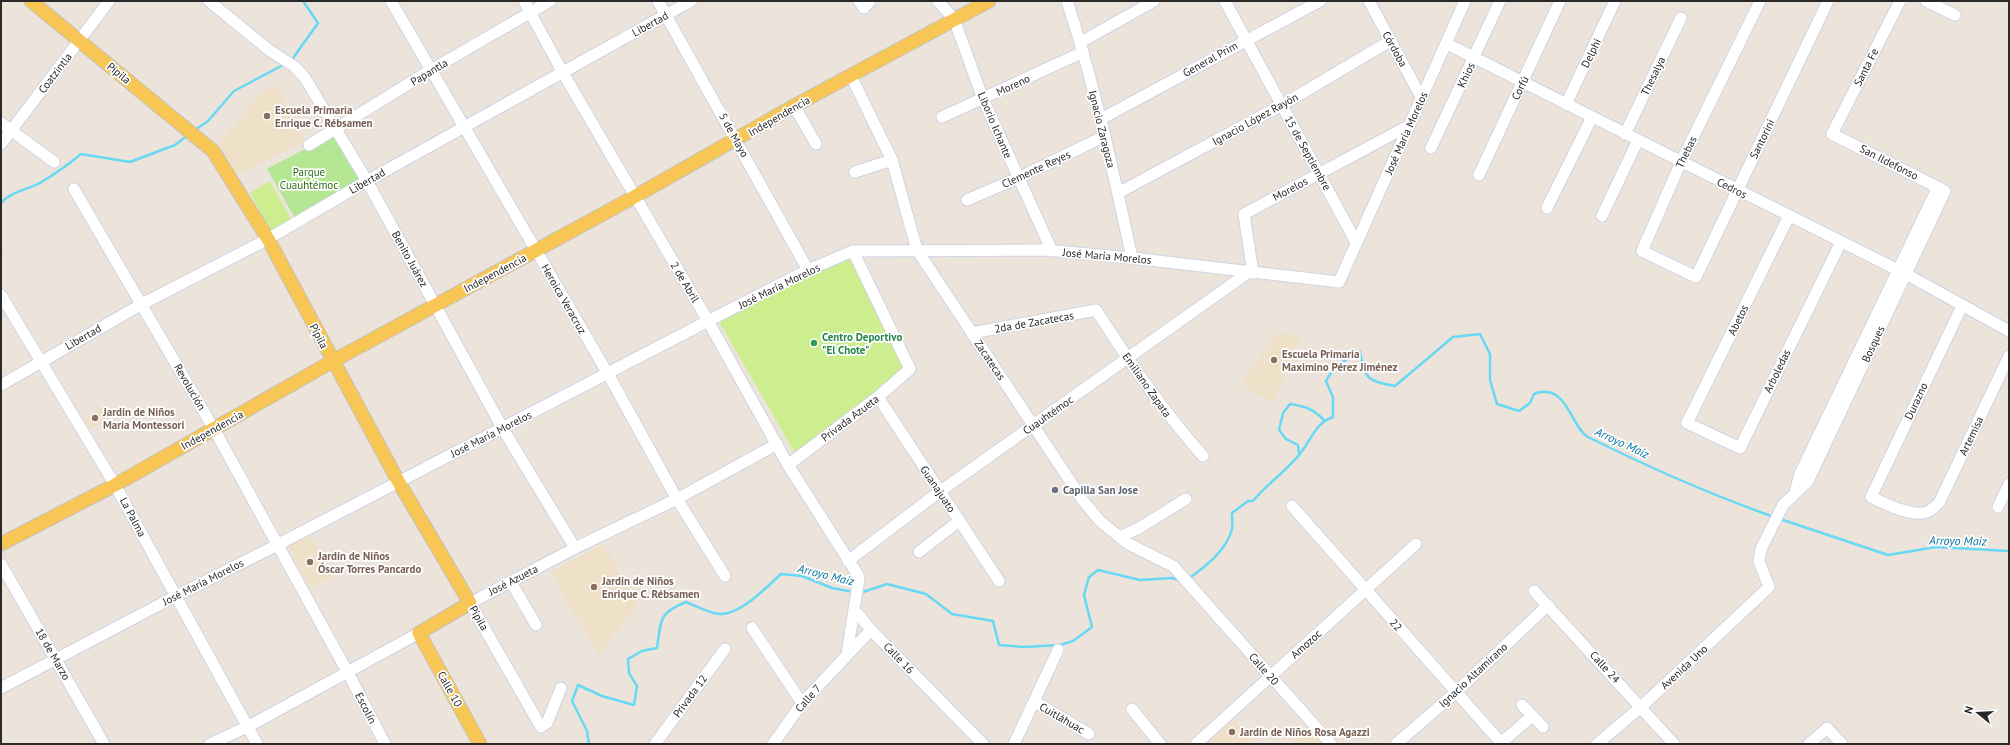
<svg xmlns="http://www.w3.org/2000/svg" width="2010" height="745" font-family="'PT Sans',sans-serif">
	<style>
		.education { fill: #efe0c8 }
		.green { fill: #b5e693 }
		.pitch { fill: #ccee8e }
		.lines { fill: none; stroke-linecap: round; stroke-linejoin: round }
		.stream { stroke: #67d9f4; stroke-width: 2.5 }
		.minor-casing { stroke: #cfd4e3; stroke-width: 13 }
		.major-casing { stroke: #c3c3c3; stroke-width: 15 }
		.minor { stroke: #fff; stroke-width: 11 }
		.major { stroke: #f7c654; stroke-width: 13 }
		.education-dot { fill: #8d6e63; stroke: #fff; stroke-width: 1.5 }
		.leisure-dot { fill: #2e9e5b; stroke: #fff; stroke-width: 1.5 }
		.worship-dot { fill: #6b7280; stroke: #fff; stroke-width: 1.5 }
		.labels { text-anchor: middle; stroke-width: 3.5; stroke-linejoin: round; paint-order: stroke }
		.street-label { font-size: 11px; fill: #292929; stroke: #fff }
		.education-label { font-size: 11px; font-weight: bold; fill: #785e54; stroke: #fff; text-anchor: start }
		.park-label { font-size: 11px; fill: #2d6916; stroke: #fff }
		.leisure-label { font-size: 11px; font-weight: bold; fill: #27864d; stroke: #fff; text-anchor: start }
		.worship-label { font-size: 11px; font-weight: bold; fill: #5b616d; stroke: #fff; text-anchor: start }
		.water-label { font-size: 12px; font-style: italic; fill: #0776a0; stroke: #fff }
	</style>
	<rect width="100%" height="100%" fill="#ece3da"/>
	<g class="education">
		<polygon points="277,85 305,141 236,176 217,147 263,91"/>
		<polygon points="1278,332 1300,336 1273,402 1240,384"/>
		<polygon points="101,408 107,419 90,429 84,418"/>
		<polygon points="309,535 332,577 311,588 288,546"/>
		<polygon points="603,544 637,604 598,656 551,571"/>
		<polygon points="1234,720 1256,744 1206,744"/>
		<polygon points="1308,727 1322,744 1289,744"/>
	</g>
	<polygon class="green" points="335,133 362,180 295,218 267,169"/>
	<g class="pitch">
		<polygon points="270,181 292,221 271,232 250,193"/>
		<polygon points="853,257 908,368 795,453 717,318"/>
	</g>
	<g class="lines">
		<g class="stream">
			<polyline points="291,61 318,23 303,1"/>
			<polyline points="195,130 208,121 234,91 285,64"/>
			<path d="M1,203c9,-11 26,-13 39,-20 15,-9 28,-18 41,-29l49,8 45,-17 13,-10"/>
			<polyline points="1,250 1,252"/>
			<path d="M1299,455l-1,-10 -12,-6 -7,-9 4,-17 7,-9c15,2 23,5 34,16"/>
			<polyline points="1780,519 1888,555 1936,547 2009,551"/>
			<path d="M1188,579c17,-12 39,-29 44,-50 1,-5 0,-12 0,-16l16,-12h5c14,-17 32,-29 46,-46 12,-14 16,-32 34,-38v-20l-7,-16c8,-15 19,-22 34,-29 5,28 8,29 35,34l58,-49 27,-3 10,20v26l7,24 22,7 11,-8 4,-9c33,-13 37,34 54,43 58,29 124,58 186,80"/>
			<polyline points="860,593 887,584 926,594 952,614 993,621 999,645 1023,647 1060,645 1073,641 1092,627 1084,595 1089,577 1098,570 1140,580 1172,578 1181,581"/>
			<path d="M589,744l-2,-13 -15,-30 6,-16 24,11 32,9 3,-19 -8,-13 -1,-14 14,-8 15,-3c4,-27 1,-35 29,-46 10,4 23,11 33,12 20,2 48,-27 62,-40l21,2 30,12 22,4"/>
		</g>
		<defs>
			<g id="minor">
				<polyline points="209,1 269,50 295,67 305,78 367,181 503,429 575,548"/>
				<polyline points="391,1 608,374 677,499 725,576"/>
				<polyline points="524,1 563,73 708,321 788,465 858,575 859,578 847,654"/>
				<polyline points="658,1 808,270"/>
				<polyline points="859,1 864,8 870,1"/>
				<polyline points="938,1 954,19 983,99 1052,251"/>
				<path d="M1067,1c28,84 46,170 65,257"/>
				<polyline points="1225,1 1356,242"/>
				<polyline points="1369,1 1421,97"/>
				<polyline points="1760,1 1681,162 1642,251 1696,277 1828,1"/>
				<polyline points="1926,1 1955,15"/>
				<polyline points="1081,42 1154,1"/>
				<polyline points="1453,47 1906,274 2009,331"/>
				<polyline points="851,76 892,160 917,250 1084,502 1101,522 1127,543 1173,566 1331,744"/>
				<polyline points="1566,104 1615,1"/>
				<polyline points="794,106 816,144"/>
				<polyline points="942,117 1083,52"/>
				<polyline points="1101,119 1320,1"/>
				<polyline points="1,123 54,162"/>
				<polyline points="1625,134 1681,18"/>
				<polyline points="1,144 109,1"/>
				<polyline points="309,145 431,70 550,1"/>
				<polyline points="1431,148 1500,1"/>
				<polyline points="855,172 892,160"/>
				<polyline points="1479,175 1560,1"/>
				<polyline points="74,189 214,429 348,673 385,744"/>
				<polyline points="1118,193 1282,105 1390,41"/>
				<polyline points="967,200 1018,178 1105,136"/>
				<polyline points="1547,208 1592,117"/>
				<polyline points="1602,216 1638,140"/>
				<polyline points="1789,216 1687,423 1740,448 1841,242"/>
				<polyline points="1253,273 1244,214 1410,125"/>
				<polyline points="1,295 115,485 257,744"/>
				<path d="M1962,306l-91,191c14,7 44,22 58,14 4,-2 7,-6 10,-8l70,-147"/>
				<path d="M972,333l124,-23c33,51 67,101 107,146"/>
				<polyline points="1,385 142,304 268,239 367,181 691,1"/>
				<polyline points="878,397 999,581"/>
				<polyline points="788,465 878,397 910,369 853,251"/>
				<polyline points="1795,493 1800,474 1938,187"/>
				<polyline points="1292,506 1502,744"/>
				<polyline points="1998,507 2009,484"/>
				<polyline points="1120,537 1139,528 1186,499"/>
				<polyline points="919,552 959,521"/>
				<polyline points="848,561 939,492 1249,272"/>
				<polyline points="1,564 104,744"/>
				<polyline points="511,582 536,625"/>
				<polyline points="1534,591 1674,744"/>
				<polyline points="854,612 858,614 871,630 983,744"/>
				<polyline points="752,628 802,703"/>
				<polyline points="1,688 176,596 277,545 708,321 808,270 853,251 1045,250 1132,258 1339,282 1465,1"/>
				<polyline points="561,688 547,723 541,727 470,603 581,545 677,499 777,444"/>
				<polyline points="1035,702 1089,734"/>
				<polyline points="1522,705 1543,727"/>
				<polyline points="1132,709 1160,744"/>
				<polyline points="1501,743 1532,716"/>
				<polyline points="210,744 249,726 419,633"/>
				<polyline points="655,744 725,649"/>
				<polyline points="773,744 802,703 871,630"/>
				<polyline points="1014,744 1058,650"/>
				<polyline points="1196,744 1416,544"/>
				<polyline points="1396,744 1455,693 1548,605"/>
				<polyline points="1597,744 1641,707 1769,587 1759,561 1761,549 1783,505 1808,481 1945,191 1832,134 1900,1"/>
				<polyline points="1809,744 1827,728 1842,744"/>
			</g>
			<g id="major">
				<polyline points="31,1 213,151 268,239 398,481 470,603 419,633 480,744"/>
				<polyline points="1,544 115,485 333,361 634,197 794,106 989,1"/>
			</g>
		</defs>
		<use href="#minor" class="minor-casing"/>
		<use href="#major" class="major-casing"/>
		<use href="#minor" class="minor"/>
		<use href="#major" class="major"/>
	</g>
	<g class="education-dot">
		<circle cx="267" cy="116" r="4"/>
		<circle cx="1274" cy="360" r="4"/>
		<circle cx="95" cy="418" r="4"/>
		<circle cx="310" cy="562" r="4"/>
		<circle cx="594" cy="587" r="4"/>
		<circle cx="1232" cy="732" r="4"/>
	</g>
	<circle class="leisure-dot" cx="814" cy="343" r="4"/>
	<circle class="worship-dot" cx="1055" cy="490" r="4"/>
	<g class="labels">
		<g class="street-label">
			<text transform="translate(650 24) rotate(-29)" y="4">Libertad</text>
			<text transform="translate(1395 49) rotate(61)" y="4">Córdoba</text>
			<text transform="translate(1591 53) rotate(-64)" y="4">Delphi</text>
			<text transform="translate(1210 59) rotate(-29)" y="4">General Prim</text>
			<text transform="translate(1866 67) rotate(-63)" y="4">Santa Fe</text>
			<text transform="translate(429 72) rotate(-31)" y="4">Papantla</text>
			<text transform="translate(55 73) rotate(-53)" y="4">Coatzintla</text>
			<text transform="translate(119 73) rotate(39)" y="4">Pípila</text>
			<text transform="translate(1466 75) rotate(-65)" y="4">Khios</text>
			<text transform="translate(1653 76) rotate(-64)" y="4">Thesalya</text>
			<text transform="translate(1013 85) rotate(-25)" y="4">Moreno</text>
			<text transform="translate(1520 88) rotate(-65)" y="4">Corfú</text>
			<text transform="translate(779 116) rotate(-30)" y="4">Independencia</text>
			<text transform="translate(1255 119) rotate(-29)" y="4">Ignacio López Rayón</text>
			<text transform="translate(995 125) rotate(67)" y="4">Liborio Ichante</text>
			<text transform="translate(1102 129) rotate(76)" y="4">Ignacio Zaragoza</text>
			<text transform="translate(1406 133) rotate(-66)" y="4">José María Morelos</text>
			<text transform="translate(734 135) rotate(61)" y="4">5 de Mayo</text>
			<text transform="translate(1762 139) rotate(-64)" y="4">Santorini</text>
			<text transform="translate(1686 152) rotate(-64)" y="4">Thebas</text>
			<text transform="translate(1308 153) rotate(61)" y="4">15 de Septiembre</text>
			<text transform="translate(1889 162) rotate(27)" y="4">San Ildefonso</text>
			<text transform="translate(1036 169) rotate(-25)" y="4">Clemente Reyes</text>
			<text transform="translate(367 181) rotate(-30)" y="4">Libertad</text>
			<text transform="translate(1732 188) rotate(27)" y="4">Cedros</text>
			<text transform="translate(1290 189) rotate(-28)" y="4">Morelos</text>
			<text transform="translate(1107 256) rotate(5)" y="4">José María Morelos</text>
			<text transform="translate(410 259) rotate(61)" y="4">Benito Juárez</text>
			<text transform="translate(495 273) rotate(-28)" y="4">Independencia</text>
			<text transform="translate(685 282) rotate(59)" y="4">2 de Abril</text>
			<text transform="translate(779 286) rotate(-26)" y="4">José María Morelos</text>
			<text transform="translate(564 299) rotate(60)" y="4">Heroica Veracruz</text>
			<text transform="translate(1738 320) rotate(-64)" y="4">Abetos</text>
			<text transform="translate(1034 322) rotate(-10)" y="4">2da de Zacatecas</text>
			<text transform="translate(319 336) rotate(62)" y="4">Pípila</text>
			<text transform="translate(83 337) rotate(-30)" y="4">Libertad</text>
			<text transform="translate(1873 344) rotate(-65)" y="4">Bosques</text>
			<text transform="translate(990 360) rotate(56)" y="4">Zacatecas</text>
			<text transform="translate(1777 371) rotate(-64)" y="4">Arboledas</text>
			<text transform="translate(1147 385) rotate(55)" y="4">Emiliano Zapata</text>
			<text transform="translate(190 387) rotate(60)" y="4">Revolución</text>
			<text transform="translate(1916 401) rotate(-65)" y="4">Durazno</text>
			<text transform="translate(1048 415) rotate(-35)" y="4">Cuauhtémoc</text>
			<text transform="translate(850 418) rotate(-37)" y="4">Privada Azueta</text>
			<text transform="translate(212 430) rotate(-29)" y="4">Independencia</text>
			<text transform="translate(491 434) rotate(-27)" y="4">José María Morelos</text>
			<text transform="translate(1971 436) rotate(-65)" y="4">Artemisa</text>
			<text transform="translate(938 489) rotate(56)" y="4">Guanajuato</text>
			<text transform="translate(133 517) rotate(62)" y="4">La Palma</text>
			<text transform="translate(513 580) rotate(-27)" y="4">José Azueta</text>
			<text transform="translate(203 582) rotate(-27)" y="4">José María Morelos</text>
			<text transform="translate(479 618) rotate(60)" y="4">Pípila</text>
			<text transform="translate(1396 625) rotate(49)" y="4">22</text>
			<text transform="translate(1306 644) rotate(-42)" y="4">Amozoc</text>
			<text transform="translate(53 654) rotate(60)" y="4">18 de Marzo</text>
			<text transform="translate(899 658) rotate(46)" y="4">Calle 16</text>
			<text transform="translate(1605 667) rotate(48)" y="4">Calle 24</text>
			<text transform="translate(1684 667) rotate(-43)" y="4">Avenida Uno</text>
			<text transform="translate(1264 669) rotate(49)" y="4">Calle 20</text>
			<text transform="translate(1473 675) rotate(-43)" y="4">Ignacio Altamirano</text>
			<text transform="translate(450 689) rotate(61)" y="4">Calle 10</text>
			<text transform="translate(690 696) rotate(-54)" y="4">Privada 12</text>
			<text transform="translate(808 698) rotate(-49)" y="4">Calle 7</text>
			<text transform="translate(366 708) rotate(63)" y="4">Escolín</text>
			<text transform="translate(1062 718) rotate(30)" y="4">Cuitláhuac</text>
		</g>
		<g class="education-label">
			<text x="275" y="114">Escuela Primaria<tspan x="275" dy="13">Enrique C. Rébsamen</tspan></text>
			<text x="1282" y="358">Escuela Primaria<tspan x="1282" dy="13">Maximino Pérez Jiménez</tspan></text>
			<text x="103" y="416">Jardín de Niños<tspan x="103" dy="13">María Montessori</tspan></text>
			<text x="318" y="560">Jardín de Niños<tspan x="318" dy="13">Óscar Torres Pancardo</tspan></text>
			<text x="602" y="585">Jardín de Niños<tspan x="602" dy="13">Enrique C. Rébsamen</tspan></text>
			<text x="1240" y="736">Jardín de Niños Rosa Agazzi</text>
		</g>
		<g class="park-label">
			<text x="309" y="176">Parque<tspan x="309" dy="13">Cuauhtémoc</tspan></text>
		</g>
		<g class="leisure-label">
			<text x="822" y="341">Centro Deportivo<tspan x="822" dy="13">"El Chote"</tspan></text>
		</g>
		<g class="worship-label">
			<text x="1063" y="494">Capilla San Jose</text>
		</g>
		<g class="water-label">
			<text transform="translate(1622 443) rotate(25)" y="4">Arroyo Maiz</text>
			<text transform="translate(1958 541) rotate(1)" y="4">Arroyo Maiz</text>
			<text transform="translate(826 575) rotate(14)" y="4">Arroyo Maiz</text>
		</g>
	</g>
	<rect width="2010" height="745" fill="none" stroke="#292929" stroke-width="4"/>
	<g transform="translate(1978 713) rotate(288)" stroke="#ffffff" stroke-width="3" paint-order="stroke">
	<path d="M0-3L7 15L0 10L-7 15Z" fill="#292929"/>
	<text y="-6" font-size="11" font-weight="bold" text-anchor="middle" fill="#292929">N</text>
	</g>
</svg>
